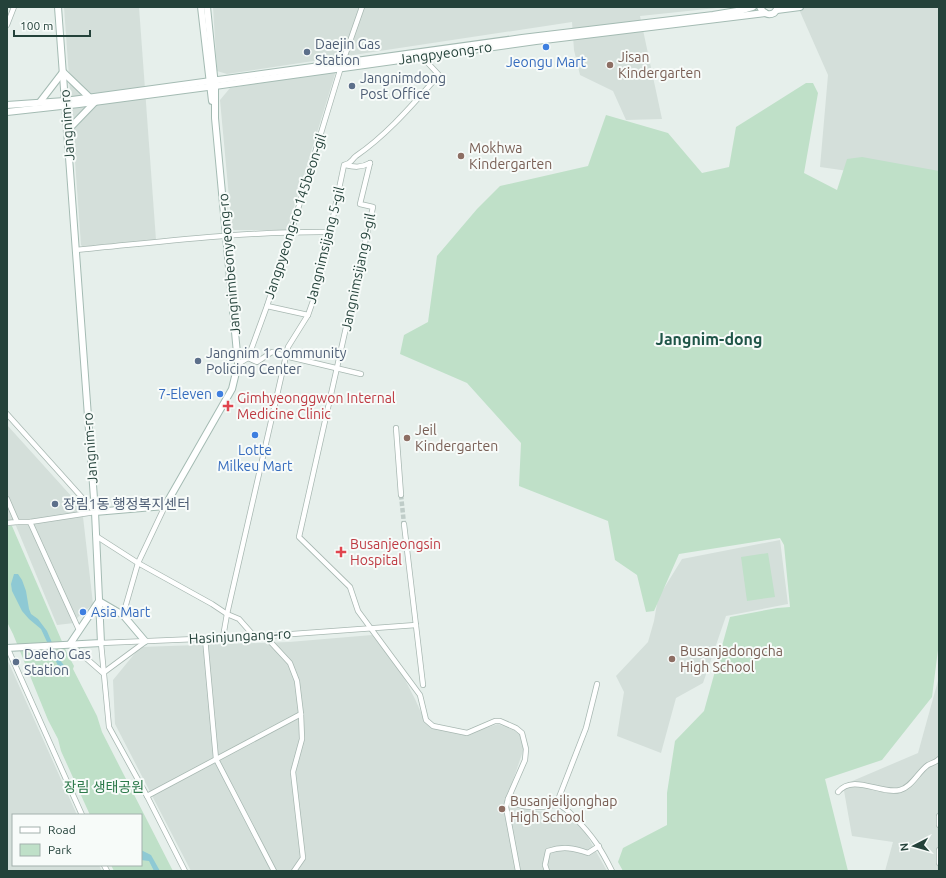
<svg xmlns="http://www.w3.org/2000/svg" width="946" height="878" font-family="Ubuntu,'Noto Sans KR',sans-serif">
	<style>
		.built { fill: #d4dfda }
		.green { fill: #bfe0c8 }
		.water { fill: #8ec9d4 }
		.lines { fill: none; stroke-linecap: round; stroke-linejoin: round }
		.street-tunnel { stroke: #bfccc8; stroke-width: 4.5; stroke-dasharray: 4.5 2; stroke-linecap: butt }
		.street-casing { stroke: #a8b8b2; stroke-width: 6 }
		.secondary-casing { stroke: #a4bbb3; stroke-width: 8 }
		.street { stroke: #fff; stroke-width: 4.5 }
		.secondary { stroke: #fff; stroke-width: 6 }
		.shop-dot { fill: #3f7fe0; stroke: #f7fbf9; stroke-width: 1.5 }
		.service-dot { fill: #5c6f8a; stroke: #f7fbf9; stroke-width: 1.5 }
		.education-dot { fill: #8d6e63; stroke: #f7fbf9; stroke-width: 1.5 }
		.health-dot { fill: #e0444e; stroke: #f7fbf9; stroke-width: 1.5 }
		.labels { text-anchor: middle; stroke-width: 4; stroke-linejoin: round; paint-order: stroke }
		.service-label { font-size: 14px; fill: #4e5e75; stroke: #f7fbf9; text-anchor: start }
		.street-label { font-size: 14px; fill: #24423a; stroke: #f7fbf9 }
		.education-label { font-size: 14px; fill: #785e54; stroke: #f7fbf9; text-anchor: start }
		.shop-label { font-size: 14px; fill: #366cbe; stroke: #f7fbf9 }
		.health-label { font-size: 14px; fill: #be3a42; stroke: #f7fbf9; text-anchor: start }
		.park-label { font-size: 14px; fill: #2d7a4b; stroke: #f7fbf9 }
		.quarter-label { font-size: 16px; font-weight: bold; fill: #1f5548; stroke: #f7fbf9 }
	</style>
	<rect width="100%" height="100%" fill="#e6efeb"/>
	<g class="built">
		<polygon points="64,7 139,7 156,240 83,247 81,245"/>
		<polygon points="213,7 726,7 640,16 662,119 626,120 613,91 580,75 574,50 572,22 227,74 217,71"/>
		<polygon points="798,7 939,7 939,184 820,167 828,75"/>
		<polygon points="336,71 287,230 232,230 220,100 230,88"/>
		<polygon points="7,425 82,508 93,604 78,617 74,623 57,625 14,521 7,521"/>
		<polygon points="780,540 788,604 726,616 703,683 676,698 661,753 617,736 624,692 616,676 648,642 654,621 658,598 682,559"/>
		<polygon points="372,635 401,672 415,699 424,719 430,727 467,734 498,724 513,730 520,735 523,746 523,751 506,801 517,808 552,813 572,819 585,832 607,871 191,871 115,724 113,680 140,647 289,642"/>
		<polygon points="7,659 77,815 13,815 13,865 99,865 102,871 7,871"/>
		<polygon points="939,677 939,871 885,871 893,842 852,836 843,785 918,753"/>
	</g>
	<g class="green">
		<polygon points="806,83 813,83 818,93 804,173 837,190 847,159 862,157 939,171 939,642 932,697 882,760 825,779 848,871 623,871 618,862 623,848 667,825 667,793 675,741 704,711 730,617 777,608 790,607 784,545 780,538 679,554 654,611 646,612 637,575 615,560 608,521 519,486 521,443 467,383 400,354 404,335 428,322 437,256 477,209 500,186 588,166 606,115 668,133 702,173 729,167 736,127"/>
		<polygon points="7,526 12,526 67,653 74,666 73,669 97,716 102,732 173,871 114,871 111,865 141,865 141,815 90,815 61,751 58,739 48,720 13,634 7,622"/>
		<polygon points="768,553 775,597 747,601 741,557"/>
	</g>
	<g class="water">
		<polygon points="14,574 18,574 22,580 26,591 29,609 31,614 38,619 47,631 59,659 70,673 64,674 60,670 41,629 29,619 22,611 12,591 11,584"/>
		<polygon points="141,850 151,855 160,871 154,871 149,861 141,860"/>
	</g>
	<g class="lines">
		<polyline class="street-tunnel" points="401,495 404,524"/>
		<defs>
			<g id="street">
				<polyline points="7,25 14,7"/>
				<path d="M370,163l-10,41 13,3 -74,330 51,50 8,24 62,84 6,25 7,6 34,7 28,-12h5l16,7 6,5 4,16 -1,11 -17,39c8,8 22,8 32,8 7,0 14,-4 21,-1 6,3 10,8 14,12 18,18 26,31 37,53"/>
				<path d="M345,165c9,2 16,3 25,-2"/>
				<path d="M76,250c85,-8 169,-19 254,-18"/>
				<polyline points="267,306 308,315"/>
				<polyline points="248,358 257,362 272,352 285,356 361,374"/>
				<polyline points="238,364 248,358 267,306 291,232 341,67 362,7"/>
				<polyline points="7,414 95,512"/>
				<polyline points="396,428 401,495"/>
				<polyline points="7,499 17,522 7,523"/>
				<polyline points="17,522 30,522 95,512"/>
				<polyline points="30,522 79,630"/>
				<polyline points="404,524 423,685"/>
				<polyline points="96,536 138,563 212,604 227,614 239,619 254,636"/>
				<polyline points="123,615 138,563 165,506"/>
				<polyline points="265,636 290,663 297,681 301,714 302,739 293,772 303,858 294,871"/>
				<path d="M223,637l4,-23 61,-267 20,-32 11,-31 25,-119c8,-2 7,-5 12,-9 32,-22 57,-52 83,-81l-14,-15v-4"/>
				<polyline points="205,638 216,759 274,871"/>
				<polyline points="70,644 103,673 145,642"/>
				<polyline points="7,647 82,815"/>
				<path d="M838,792c15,-19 43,3 62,-2 12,-3 18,-18 28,-25 4,-2 8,-3 11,-6"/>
				<polyline points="147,796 301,714"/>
				<polyline points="508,799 506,807 518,871"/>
				<polyline points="556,805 586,728 597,684"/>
				<polyline points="939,816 939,825"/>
				<polyline points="939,850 939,863"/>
				<polyline points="104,865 107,871"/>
				<polyline points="185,871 147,796 109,727 101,643 265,636 416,625"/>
				<path d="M547,871l-2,-6 3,-14c15,-5 26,-3 40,2l11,-7"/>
			</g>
			<g id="secondary">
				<polyline points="201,7 212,101"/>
				<path d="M760,7c3,6 8,9 14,6l5,-6"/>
				<polyline points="777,10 800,7"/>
				<polyline points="40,102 63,72 89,97"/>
				<polyline points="7,105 65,101 522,38 713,15 743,10 753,7"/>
				<polyline points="7,112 79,104 215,86 536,41 765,13"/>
				<polyline points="67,131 95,102"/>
				<polyline points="95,512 165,506 232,389 238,364 215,118 215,86 207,7"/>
				<polyline points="70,644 99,601 123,615 145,641"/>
				<polyline points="7,648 101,643 95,512 58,7"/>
			</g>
		</defs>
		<use href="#street" class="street-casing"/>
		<use href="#secondary" class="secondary-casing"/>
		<use href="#street" class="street"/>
		<use href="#secondary" class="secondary"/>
	</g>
	<g class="shop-dot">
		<circle cx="546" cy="47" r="4"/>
		<circle cx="220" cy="394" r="4"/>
		<circle cx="255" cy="435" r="4"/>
		<circle cx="83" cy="612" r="4"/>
	</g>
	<g class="service-dot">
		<circle cx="307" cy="52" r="4"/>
		<circle cx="352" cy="86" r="4"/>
		<circle cx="198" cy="361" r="4"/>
		<circle cx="55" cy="504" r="4"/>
		<circle cx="16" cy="662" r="4"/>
	</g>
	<g class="education-dot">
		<circle cx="610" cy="65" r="4"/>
		<circle cx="461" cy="156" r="4"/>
		<circle cx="407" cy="438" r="4"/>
		<circle cx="672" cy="659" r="4"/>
		<circle cx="502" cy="809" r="4"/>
	</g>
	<g class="health-dot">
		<path d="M226 400h4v4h4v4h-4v4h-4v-4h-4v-4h4z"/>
		<path d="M339 546h4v4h4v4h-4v4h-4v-4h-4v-4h4z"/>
	</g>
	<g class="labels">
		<g class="service-label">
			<text x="315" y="49">Daejin Gas<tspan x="315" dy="16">Station</tspan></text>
			<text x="360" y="83">Jangnimdong<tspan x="360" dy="16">Post Office</tspan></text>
			<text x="206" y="358">Jangnim 1 Community<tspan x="206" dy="16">Policing Center</tspan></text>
			<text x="63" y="509">장림1동 행정복지센터</text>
			<text x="24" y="659">Daeho Gas<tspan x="24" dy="16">Station</tspan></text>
		</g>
		<g class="street-label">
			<text transform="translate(445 53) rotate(-8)" y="5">Jangpyeong-ro</text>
			<text transform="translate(67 125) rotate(-94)" y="5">Jangnim-ro</text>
			<text transform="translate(295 216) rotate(-72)" y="5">Jangpyeong-ro 145beon-gil</text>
			<text transform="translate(325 245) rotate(-76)" y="5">Jangnimsijang 5-gil</text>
			<text transform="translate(229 264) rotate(-95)" y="5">Jangnimbeonyeong-ro</text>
			<text transform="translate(358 272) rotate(-78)" y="5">Jangnimsijang 9-gil</text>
			<text transform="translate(90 448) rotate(-94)" y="5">Jangnim-ro</text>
			<text transform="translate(240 636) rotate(-3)" y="5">Hasinjungang-ro</text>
		</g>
		<g class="education-label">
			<text x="618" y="62">Jisan<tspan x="618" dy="16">Kindergarten</tspan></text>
			<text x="469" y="153">Mokhwa<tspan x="469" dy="16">Kindergarten</tspan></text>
			<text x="415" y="435">Jeil<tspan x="415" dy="16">Kindergarten</tspan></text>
			<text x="680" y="656">Busanjadongcha<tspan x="680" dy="16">High School</tspan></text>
			<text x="510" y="806">Busanjeiljonghap<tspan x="510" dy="16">High School</tspan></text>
		</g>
		<g class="shop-label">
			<text x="546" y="67">Jeongu Mart</text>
			<text x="212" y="399" text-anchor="end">7-Eleven</text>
			<text x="255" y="455">Lotte<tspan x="255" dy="16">Milkeu Mart</tspan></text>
			<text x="91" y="617" text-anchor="start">Asia Mart</text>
		</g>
		<g class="health-label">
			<text x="237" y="403">Gimhyeonggwon Internal<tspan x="237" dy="16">Medicine Clinic</tspan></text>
			<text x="350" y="549">Busanjeongsin<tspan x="350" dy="16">Hospital</tspan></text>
		</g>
		<g class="park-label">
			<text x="104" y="792">장림 생태공원</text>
		</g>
		<g class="quarter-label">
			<text x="709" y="345">Jangnim-dong</text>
		</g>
	</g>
	<rect width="946" height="878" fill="none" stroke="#24423a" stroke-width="16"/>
	<rect x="12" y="814" width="130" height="52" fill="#f7fbf9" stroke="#a3b1ad"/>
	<rect x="20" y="827" width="20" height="6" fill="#ffffff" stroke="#a3b1ad"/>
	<text x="48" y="834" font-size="12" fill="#24423a">Road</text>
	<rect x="20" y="844" width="20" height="12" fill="#bfe0c8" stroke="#a3b1ad"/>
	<text x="48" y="854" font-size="12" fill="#24423a">Park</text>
	<g transform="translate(914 846) rotate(264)" stroke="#f7fbf9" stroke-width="3" paint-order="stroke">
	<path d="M0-3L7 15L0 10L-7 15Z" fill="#24423a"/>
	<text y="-6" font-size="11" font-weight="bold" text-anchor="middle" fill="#24423a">N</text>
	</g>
	<path d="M14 30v6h76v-6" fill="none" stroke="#24423a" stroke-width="2"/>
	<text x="20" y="30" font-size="12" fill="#24423a" stroke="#f7fbf9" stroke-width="3" paint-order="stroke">100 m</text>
</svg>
